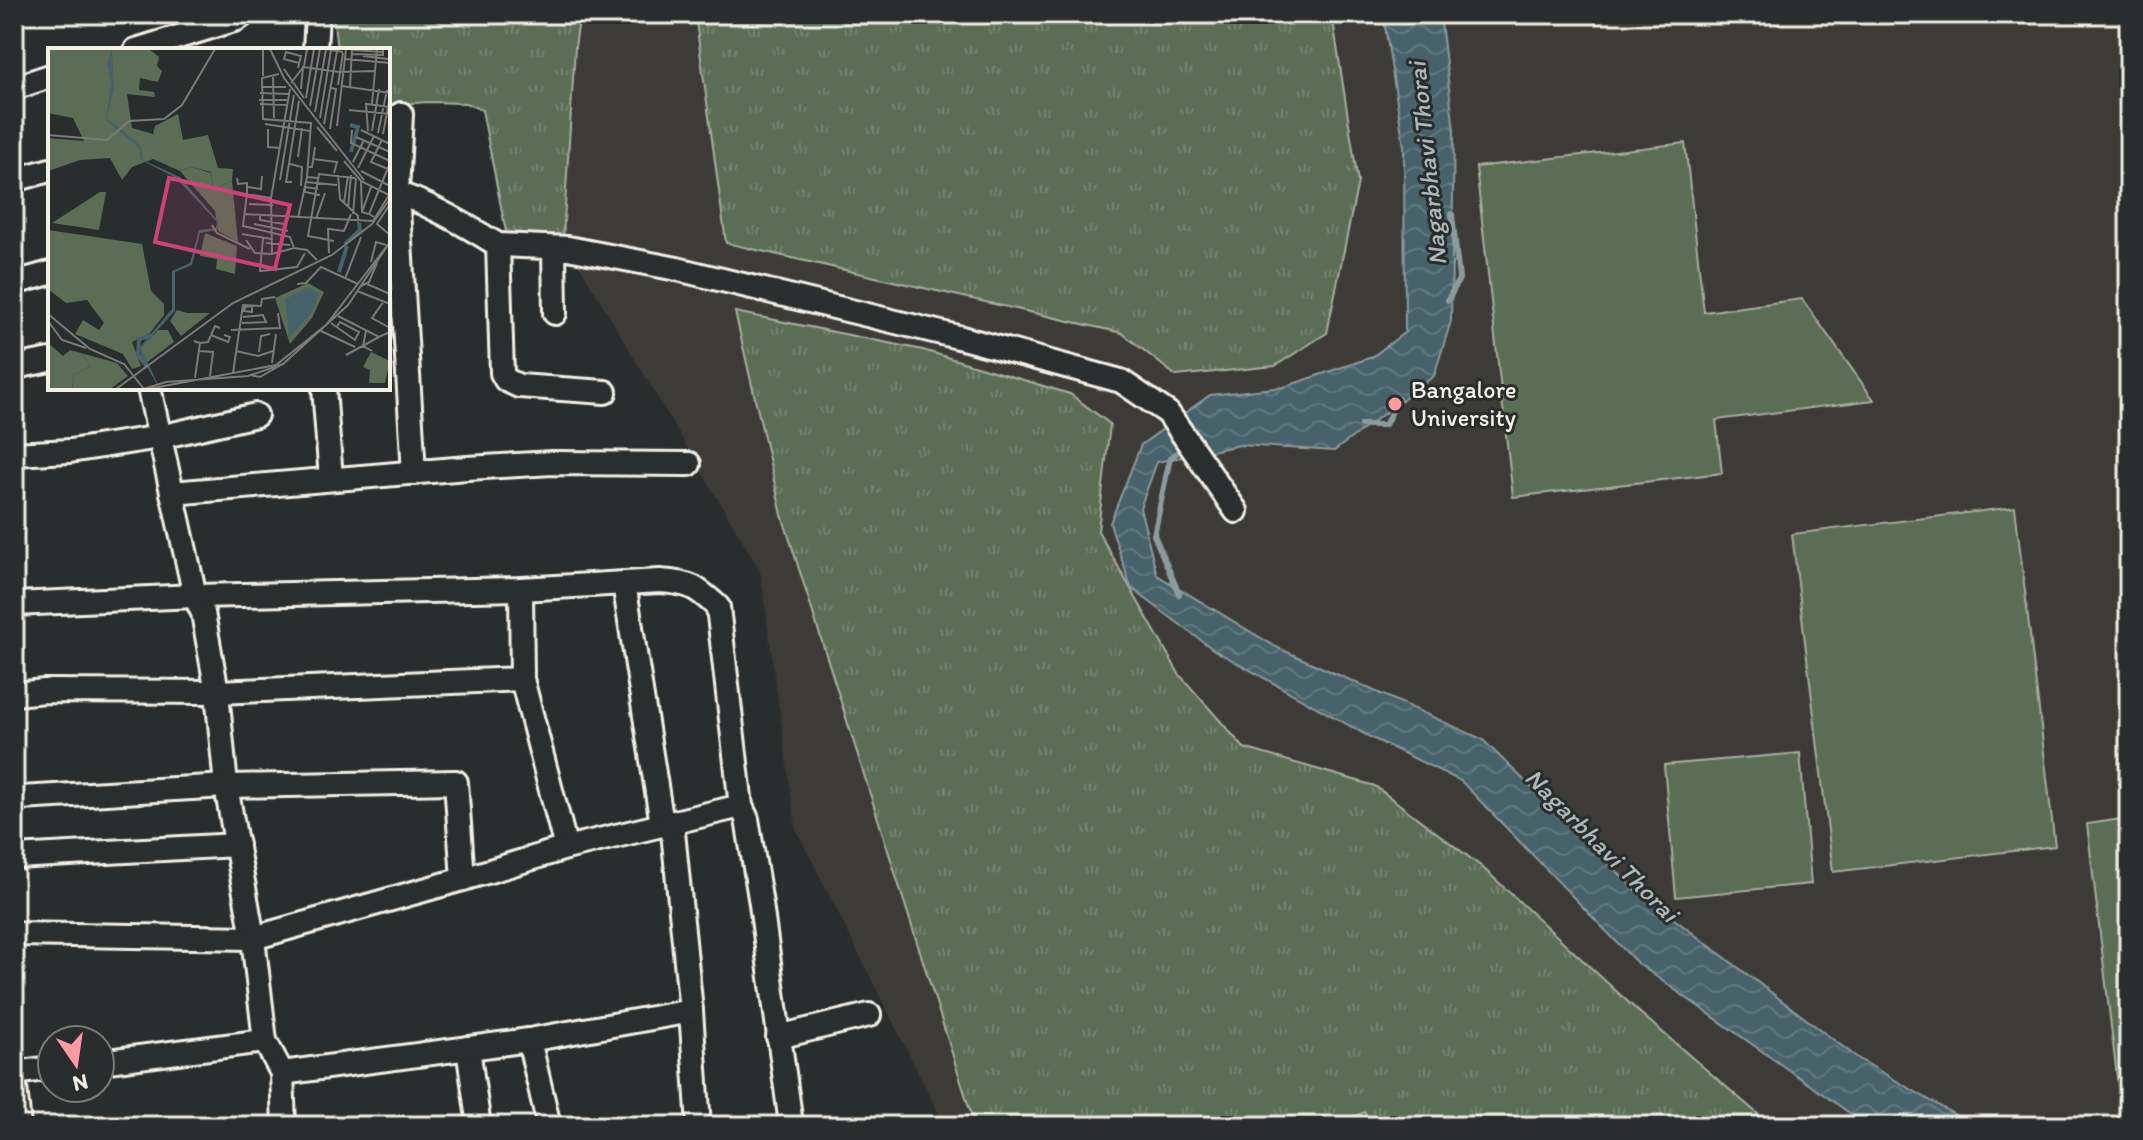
<svg xmlns="http://www.w3.org/2000/svg" width="2143" height="1140" font-family="Itim,sans-serif">
	<style>
		.built { fill: #3d3a39 }
		.grass { fill: url(#grass-tufts); stroke: #a8af9f; stroke-width: 2 }
		.pitch { fill: #5c6d56; stroke: #a8af9f; stroke-width: 2 }
		.water { fill: url(#water-waves); stroke: #8c9b9c; stroke-width: 2 }
		.lines { fill: none; stroke-linecap: round; stroke-linejoin: round }
		.stream { stroke: #8c9b9c; stroke-width: 6 }
		.minor-casing { stroke: #f4f1e8; stroke-width: 28 }
		.minor { stroke: #2a2d2e; stroke-width: 22 }
		.poi-dot { fill: #ff9aa2; stroke: #2a2d2e; stroke-width: 3 }
		.labels { text-anchor: middle; stroke-width: 6; stroke-linejoin: round; paint-order: stroke }
		.poi-label { font-size: 24px; fill: #f4f1e8; stroke: #2a2d2e; text-anchor: start }
		.water-label { font-size: 26px; font-style: italic; fill: #aeb8b6; stroke: #2a2d2e }
		.inset-river { fill: none; stroke: #46626a; stroke-width: 4 }
		.inset-road { fill: none; stroke: #7b7b78; stroke-width: 2 }
		.view { fill: #cc4377; fill-opacity: 0.15; stroke: #cc4377; stroke-width: 4 }
		.inset-edge { fill: none; stroke: #f4f1e8; stroke-width: 4 }
	</style>
	<defs>
		<pattern id="grass-tufts" width="24" height="20" patternUnits="userSpaceOnUse" patternTransform="scale(2)"><rect width="24" height="20" fill="#5c6d56"/><path d="M3 7l-1-3M5 7V3M7 7l1-3M15 17l-1-3M17 17v-4M19 17l1-3" fill="none" stroke="#74826e"/></pattern>
		<pattern id="water-waves" width="16" height="10" patternUnits="userSpaceOnUse" patternTransform="scale(2)"><rect width="16" height="10" fill="#46626a"/><path d="M0 5q4-4 8 0t8 0" fill="none" stroke="#61797f"/></pattern>
	</defs>
	<rect width="100%" height="100%" fill="#2a2d2e"/>
	<filter id="ink" filterUnits="userSpaceOnUse"><feTurbulence type="fractalNoise" baseFrequency=".0125" numOctaves="2"/><feDisplacementMap in="SourceGraphic" scale="16" xChannelSelector="R" yChannelSelector="G"/><feConvolveMatrix kernelMatrix="1 2 1 2 8 2 1 2 1" color-interpolation-filters="sRGB"/></filter>
	<g filter="url(#ink)">
		<polygon class="built" points="333,14 2129,14 2129,1126 945,1126 796,829 760,570 563,238 507,237 482,110 465,103 428,102 388,105 388,50 337,50"/>
		<g class="grass">
			<polygon points="333,14 580,14 575,47 563,238 507,237 482,110 465,103 428,102 388,105 388,50 337,50"/>
			<polygon points="695,14 1332,14 1358,182 1327,333 1275,366 1176,376 1122,333 726,243"/>
			<polygon points="735,312 923,350 1070,394 1110,424 1098,531 1179,674 1244,748 1375,786 1482,867 1640,1013 1772,1126 1370,1126 1365,1112 1330,1126 975,1126 782,515"/>
		</g>
		<g class="pitch">
			<polygon points="1685,143 1704,312 1802,299 1874,400 1716,420 1722,473 1513,497 1476,167"/>
			<polygon points="2015,507 2055,846 1833,872 1792,534"/>
			<polygon points="1800,753 1811,884 1676,897 1664,765"/>
			<polygon points="2129,818 2129,1110 2121,1111 2087,824"/>
		</g>
		<polygon class="water" points="1383,14 1440,14 1454,130 1451,321 1434,376 1334,451 1240,445 1157,462 1140,508 1157,575 1276,647 1482,739 1637,891 1859,1059 1974,1126 1868,1126 1637,963 1461,781 1370,737 1214,650 1131,588 1110,523 1141,445 1210,395 1284,387 1372,357 1405,332 1404,146"/>
		<g class="lines">
			<g class="stream">
				<polyline points="1448,300 1459,279 1452,214"/>
				<polyline points="1361,425 1385,425 1398,399"/>
				<polyline points="1175,454 1170,458 1154,535 1179,594"/>
			</g>
			<defs>
				<g id="minor">
					<polyline points="136,50 237,19 244,14"/>
					<polyline points="315,50 317,14"/>
					<polyline points="14,88 50,76"/>
					<polyline points="401,114 397,192 414,473"/>
					<polyline points="14,180 50,170"/>
					<path d="M388,193c22,-2 89,39 110,52l4,128 4,7 13,6 86,6"/>
					<polyline points="498,245 568,248 677,269 962,338 1121,381 1168,413 1236,511"/>
					<polyline points="554,248 555,313"/>
					<polyline points="14,283 50,273"/>
					<polyline points="20,366 50,360"/>
					<polyline points="149,388 195,596 203,613 217,692 226,786 253,938 265,1041 282,1073 284,1126"/>
					<polyline points="324,388 331,479"/>
					<polyline points="14,454 70,451 160,437 256,415"/>
					<polyline points="172,493 467,468 552,463 689,464"/>
					<polyline points="624,583 662,824"/>
					<polyline points="521,589 522,679 566,848"/>
					<path d="M14,604l181,-8 326,-7 139,-8c31,2 36,6 58,26l23,199 6,13 14,85 29,213 -2,9"/>
					<polyline points="14,694 45,691 217,692 522,679"/>
					<polyline points="21,798 226,786 456,782 463,879"/>
					<polyline points="672,822 691,1011 699,1126"/>
					<polyline points="15,857 237,845"/>
					<polyline points="14,934 253,938 463,879 566,848 741,806"/>
					<polyline points="778,1037 869,1015"/>
					<polyline points="529,1040 549,1126"/>
					<polyline points="468,1048 479,1126"/>
					<polyline points="100,1062 265,1041"/>
					<polyline points="14,1073 52,1068"/>
					<polyline points="282,1073 529,1040 691,1011"/>
					<polyline points="14,1077 19,1126"/>
				</g>
			</defs>
			<use href="#minor" class="minor-casing"/>
			<use href="#minor" class="minor"/>
		</g>
	</g>
	<circle class="poi-dot" cx="1395" cy="404" r="8"/>
	<g class="labels">
		<g class="poi-label">
			<text x="1411" y="398">Bangalore<tspan x="1411" dy="28">University</tspan></text>
		</g>
		<g class="water-label">
			<text transform="translate(1427 164) rotate(-96)" y="9">Nagarbhavi Thorai</text>
			<text transform="translate(1602 845) rotate(45)" y="9">Nagarbhavi Thorai</text>
		</g>
	</g>
	<g transform="translate(48 48)">
		<rect width="342" height="342" fill="#2a2d2e"/>
		<path d="M143,119l20,6 2,16 19,-8 6,61 -20,-11 -3,-20 -35,-40zM157,185l32,13 -2,28 -19,-5 1,-10 -17,-3zM260,235l16,9 -12,26 -22,26 -15,-46zM0,295l15,13 7,-6 11,3 10,13 -17,9 -2,14h-24zM323,304l19,9 -5,22h-16l1,-13 -7,-3z" fill="#5c6d56"/>
		<path d="M0,1h101l10,8 -2,9 5,5 -4,11 -18,-4 -1,12 15,2 1,5 -28,-3 5,34 21,6 2,-8 23,-12 5,26 25,-5 10,33 15,1 -1,12 -19,8 -2,-17 -20,-5 -11,4 -27,-12 -21,8 -10,13 -12,-22 -30,2 -32,11v-33l36,3 -11,-23 -25,-5zM52,144h6l-7,38 -47,-7zM0,182l94,14 9,47 13,13v11l-14,18 -18,9 9,24 -9,3 -9,-15 -48,-20 8,-14 16,10 5,-7 -17,-23 -21,3 -18,-14zM129,262l10,3h23l-29,23 -11,-15zM110,282h10l6,12 -28,21 -5,-15zM33,305l36,10 11,13 -18,13h-38l2,-14 17,-9z" fill="#5c6d56"/>
		<path d="M64,1l2,40 -7,29 33,27 3,15 37,17 39,45 -2,8 -17,3 -8,32 -17,7v39l-34,37 19,41 -19,-32 -1,-10 32,-38v-38l18,-8 9,-33 17,-2 1,-6 -41,-44 -35,-18 -2,-12 -33,-28 5,-38 -4,-19zM261,239l10,7 -6,17 -24,27 -4,-39z" fill="#46626a"/>
		<path class="inset-river" d="M302,77l8,2 -7,25M297,196l15,-14 -1,-7M291,224l8,-26M99,319l-9,-12 1,-16 14,-4"/>
		<path class="inset-road" d="M222,1l14,29 80,102M304,2l31,2M295,5l-3,19 34,-1M304,6l31,1v-6M315,8l25,3M297,11l45,4M250,20l3,-12 -15,-4 -2,7 15,4M236,21l20,29M231,26l-17,4 1,41 48,4 -4,54 11,1M225,27l1,43M215,28v-27M243,35l13,-17 3,-17M294,38l48,7M213,39h25M302,39l2,-38M242,41l-19,109 1,56 22,-6 13,2 10,10M253,41l2,-22 37,5 -2,13M212,45l29,1M258,50l8,-49M211,52h29M212,56l27,1M324,56l5,-55M262,58l10,-57M301,62l41,4M267,64l11,-63 17,3M272,70l11,-68M217,76l45,7M276,76l13,-73M289,78l9,-77M269,79l20,24M220,81v18l12,1M282,81l6,-40 -5,-1M304,82l-1,13 39,18M313,82l29,14M320,83l-2,-27 24,3M324,83l7,-42M330,85l9,-43M335,86l7,-38M0,87l59,5 22,-19 35,-2 18,-14 33,-56M308,89l34,15M334,92l-11,22 17,7M250,109l4,-29M265,111l24,3 -3,11M305,114l11,-22M242,116l12,3 -1,19M259,119h5l3,-20M310,120l16,-32M313,123l29,15M290,127l2,24 18,17v7M189,130l1,6 9,-1v11M232,132l14,-85M313,133l1,31M244,134h-6l13,-81M258,134l31,3M200,139l13,2 1,-13M270,141l-13,-2v5l15,3M223,150l-24,-4 -4,32 47,11 4,11M296,154l4,-26M201,156l24,1M342,156l-13,20 13,11M300,160l3,-33M196,166l129,7 16,-26 -28,-14 -17,-20M212,166v6l24,4M305,166l3,-36M320,166l-6,-2 9,-25M326,169l-5,-3 21,-51M250,170l9,-41M268,171l9,-26M206,176l34,7M164,177l5,8 33,16M194,186l29,5M215,190l-3,33 37,-4 8,-14M198,192l9,13 17,1M286,193l-26,-5 11,-62 36,4M218,195l24,2M281,205l-1,-24 16,2 7,-17M323,214l5,-20 10,3M297,231l16,-42M249,236l9,-1 15,-16 37,17M319,236l23,10M313,238l8,-4 8,-19M309,243l33,13M336,253l-12,17 18,10M204,258v6l-8,-1 1,-4zM0,266l42,35 34,15 20,25M290,268l41,21 11,-5M0,273l14,19 24,8M194,275l24,-1 -3,-7 -20,2M283,275l24,17 4,-8 -19,-10 -3,4M183,282l49,-2 -2,-15M273,283l34,16M318,283l-3,15 9,5M163,287l17,7 2,-5 -6,-2M146,293l6,2 -5,35M152,295l8,-1 7,-16 5,2M151,303l14,1 -3,24M188,303l22,5 15,-5M211,304l2,-16 9,-2M298,307l33,-18M224,315l4,-29M185,325l10,-68 18,1 1,-7 13,-2M202,327l10,2 21,-12M68,341l117,-86 99,-48 40,-31 18,-25M95,341l23,-7 82,-6 35,-12 65,-59 42,-63M100,341l128,-24 50,-40 64,-83"/>
		<path class="view" d="M121,130l121,27 -15,64 -120,-27z"/>
		<rect width="342" height="342" class="inset-edge"/>
	</g>
	<rect width="2143" height="1140" fill="none" stroke="#2a2d2e" stroke-width="48"/>
	<rect x="24" y="24" width="2095" height="1092" fill="none" stroke="#f4f1e8" stroke-width="3" filter="url(#ink)"/>
	<g transform="translate(76 1064) rotate(167)"><circle r="38" fill="#2a2d2e" stroke="#7b7b78" stroke-width="2"/>
	<path d="M0-6L14 30L0 20L-14 30Z" fill="#ff9aa2"/>
	<text y="-12" font-size="22" font-weight="bold" text-anchor="middle" fill="#f4f1e8">N</text>
	</g>
</svg>
